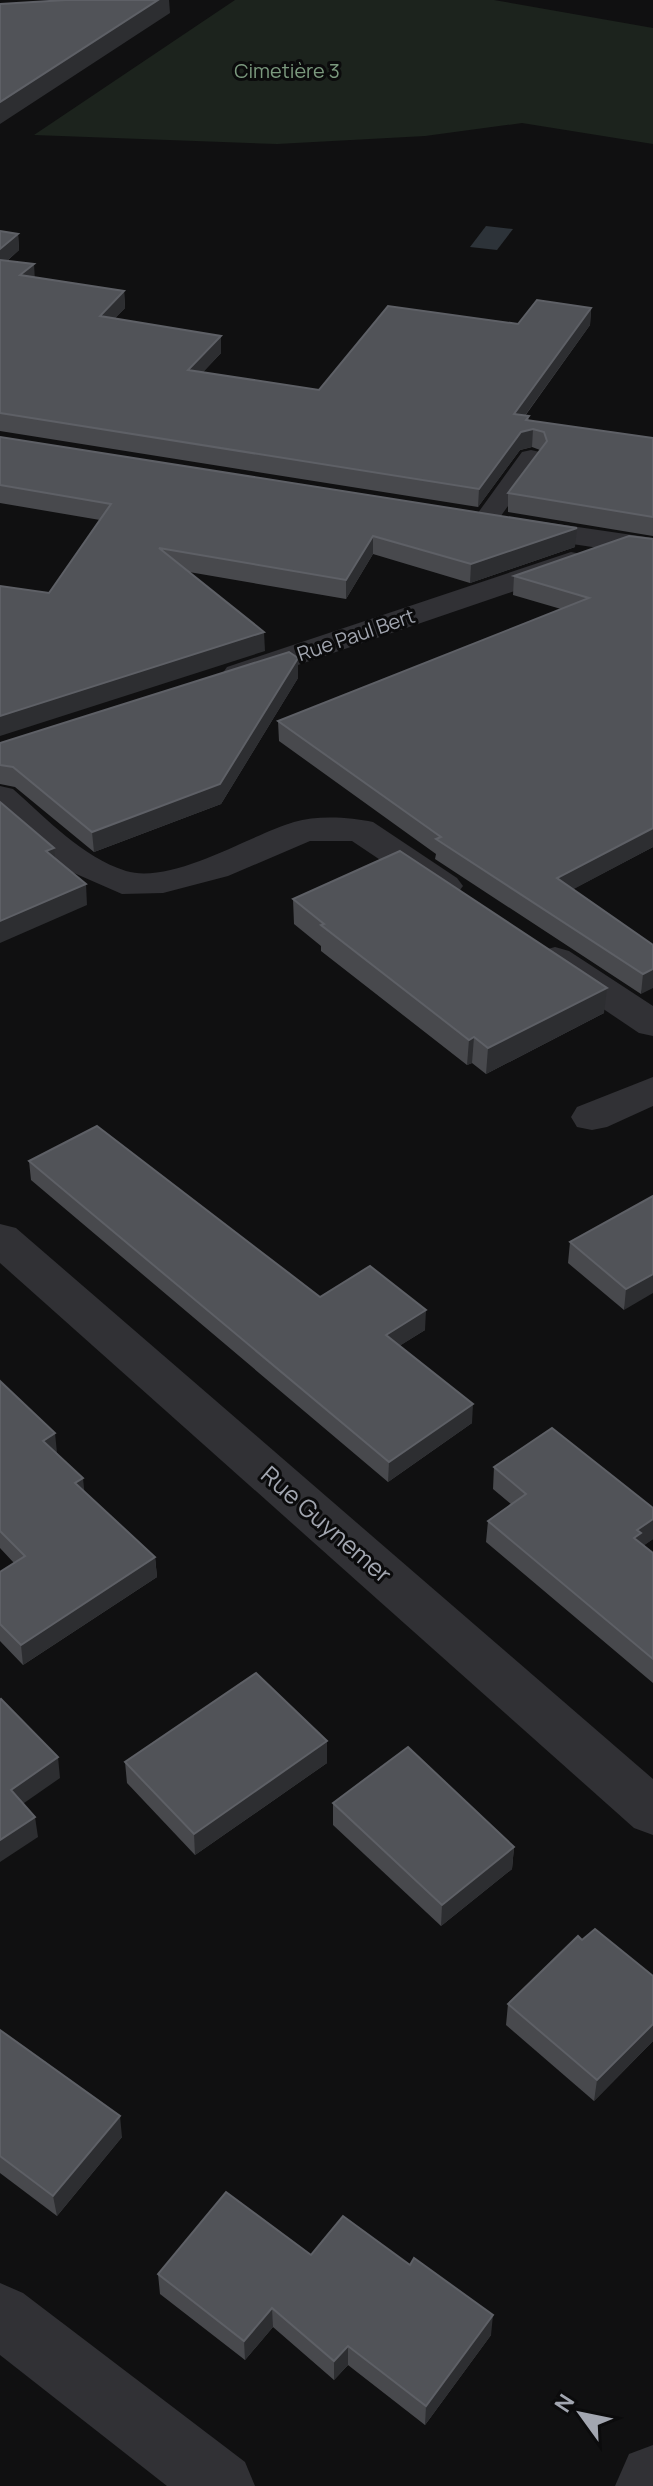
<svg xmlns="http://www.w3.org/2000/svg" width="653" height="2486" font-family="Manrope,sans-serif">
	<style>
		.green { fill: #1c231d }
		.water { fill: #2d3339 }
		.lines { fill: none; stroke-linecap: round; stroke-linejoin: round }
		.service { fill: #313135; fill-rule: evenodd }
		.minor { fill: #313135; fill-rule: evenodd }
		.tertiary { fill: #313135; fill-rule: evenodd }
		.wall { fill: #48494d }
		.shaded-wall { fill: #2d2e31 }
		.building { fill: #515358; stroke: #5e6066; stroke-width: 2 }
		.labels { text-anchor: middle; stroke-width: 6; stroke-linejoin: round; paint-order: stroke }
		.far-park-label { font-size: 20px; fill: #7b997e; stroke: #0b0b0c }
		.far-street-label { font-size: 20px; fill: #a2a6b0; stroke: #0b0b0c }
		.street-label { font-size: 24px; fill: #a2a6b0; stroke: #0b0b0c }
	</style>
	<rect width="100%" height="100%" fill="#101011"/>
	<polygon class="green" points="235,0 494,0 653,28 653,144 522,123 425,136 277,144 34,135"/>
	<polygon class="water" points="486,226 513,229 497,250 470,247"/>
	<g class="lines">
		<polygon class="service" points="531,450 540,452 543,457 493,527 475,527 471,522 475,517 522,452"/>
		<g class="minor">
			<polygon points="571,552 582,554 587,561 582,568 251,681 239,684 227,681 222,674 227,667"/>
			<path d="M0,786l13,3c34,30 69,68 113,82 46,14 124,-36 168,-49 23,-7 56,-5 79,0l84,56 6,8 -6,8 -13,3 -13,-3 -79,-53h-42l-82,35 -65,17 -41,1 -64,-28 -58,-50z"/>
			<polygon points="555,947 569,951 653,1006 653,1036 639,1033 541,967 536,959 541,951"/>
			<polygon points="653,1077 653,1106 607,1127 592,1130 577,1127 571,1117 577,1107"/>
			<polygon points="0,1224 16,1228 653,1779 653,1835 634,1828 0,1263"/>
			<polygon points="0,2283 23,2293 245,2462 255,2486 167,2486 0,2355"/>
			<polygon points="653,2445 653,2486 615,2486 629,2454"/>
		</g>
		<polygon class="tertiary" points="516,518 653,538 653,556 505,534 501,527 505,520"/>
	</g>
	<g class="wall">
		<polygon points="0,231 18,234 19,250 7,261 35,277 124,291 125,308 115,318 221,353 203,372 319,390 518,324 591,308 590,325 525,416 528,420 653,438 653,536 508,512 508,493 540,450 532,447 520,450 478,507 0,431"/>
		<polygon points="0,437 575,547 470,583 373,554 346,599 189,572 265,651 49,593 100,520 0,503"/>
		<polygon points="653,539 653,847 573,889 653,945 641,994 435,859 436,854 279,741 278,721 561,609 513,595 514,576"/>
		<polygon points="298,678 221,804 94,852 15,787 0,784 0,743"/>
		<polygon points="293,899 604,1013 486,1074 472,1063 467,1065 321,951 321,946 294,924"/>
		<polygon points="29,1161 320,1297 425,1330 399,1346 472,1423 388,1482 31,1180"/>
		<polygon points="653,1196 624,1310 568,1263 570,1242"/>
		<polygon points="0,1381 57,1453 85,1492 155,1557 157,1577 23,1665 0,1641 0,1572 14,1563 0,1548"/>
		<polygon points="494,1467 653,1539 644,1545 653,1553 653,1683 486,1542 488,1521 511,1504 493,1489"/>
		<polygon points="125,1762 327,1763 195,1855 127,1783"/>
		<polygon points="333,1803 514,1847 512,1869 441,1926 333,1825"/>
		<polygon points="582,1940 653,1976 653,2041 594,2101 506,2025 508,2004"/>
		<polygon points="0,2030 122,2137 57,2216 0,2173"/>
		<polygon points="311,2255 491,2335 425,2425 348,2365 334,2380 273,2327 245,2360 160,2294 158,2274"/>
	</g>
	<g class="shaded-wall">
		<polygon points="158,0 169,0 170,13 0,124 0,102"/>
		<polygon points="18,234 19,250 0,267 0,249"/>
		<polygon points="34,264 35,281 20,275"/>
		<polygon points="124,291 125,308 101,333 100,316"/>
		<polygon points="591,308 590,325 513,432 514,414"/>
		<polygon points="221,336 221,353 188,388 188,370"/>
		<polygon points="529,416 528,430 533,429 532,447 520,450 478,507 479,489"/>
		<polygon points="577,528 575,547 470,583 471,564"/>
		<polygon points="373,536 373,554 346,599 346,580"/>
		<polygon points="264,632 265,651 0,736 0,716"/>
		<polygon points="298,658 298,678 221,804 94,852 92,832"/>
		<polygon points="653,828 653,847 555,899 557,878"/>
		<polygon points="54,848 56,868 46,851"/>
		<polygon points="86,884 87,905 0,943 0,921"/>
		<polygon points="653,969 653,988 641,994 643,974"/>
		<polygon points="607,988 604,1013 486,1074 488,1048"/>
		<polygon points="474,1037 472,1063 467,1065 469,1040"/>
		<polygon points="653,1274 653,1293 624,1310 626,1289"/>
		<polygon points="426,1310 425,1330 385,1355 386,1335"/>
		<polygon points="473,1404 472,1423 388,1482 389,1462"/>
		<polygon points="55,1433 57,1453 45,1461 43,1441"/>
		<polygon points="83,1478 85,1498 75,1483"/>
		<polygon points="653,1519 653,1539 639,1549 634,1538 637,1530"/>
		<polygon points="155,1557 157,1577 23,1665 21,1645"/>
		<polygon points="327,1741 327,1763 195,1855 194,1834"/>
		<polygon points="58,1757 60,1778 14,1810 11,1790"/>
		<polygon points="35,1817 38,1837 0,1862 0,1840"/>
		<polygon points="514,1847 512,1869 441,1926 442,1905"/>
		<polygon points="653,2024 653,2041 594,2101 597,2080"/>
		<polygon points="120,2116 122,2137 57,2216 53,2196"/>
		<polygon points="272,2308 273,2327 245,2360 244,2341"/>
		<polygon points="493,2315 491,2335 425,2425 426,2406"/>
		<polygon points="348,2346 348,2365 334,2380 334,2361"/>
	</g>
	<g class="building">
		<polygon points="66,0 158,0 0,102 0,4"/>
		<polygon points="0,231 18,234 0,249"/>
		<polygon points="0,260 34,264 20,275 124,291 100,316 221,336 188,370 319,390 388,306 518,324 537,300 591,308 514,414 529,416 526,420 653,438 653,517 508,493 547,441 544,432 533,429 521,432 479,489 0,413"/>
		<polygon points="0,437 577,528 471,564 373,536 346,580 159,548 264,632 0,716 0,586 49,593 111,504 0,485"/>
		<polygon points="629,536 653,539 653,828 557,878 653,945 653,969 643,974 436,839 441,837 278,721 589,598 514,576"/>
		<polygon points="289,652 298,658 220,784 92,832 13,767 0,765 0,743"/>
		<polygon points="0,802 54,848 46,851 86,884 0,921"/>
		<polygon points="400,851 607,988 488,1048 474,1037 469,1040 321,925 324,924 293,899"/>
		<polygon points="97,1126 320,1297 370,1266 426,1310 386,1335 473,1404 389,1462 29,1161"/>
		<polygon points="653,1196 653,1274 626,1289 570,1242"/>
		<polygon points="0,1381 55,1433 43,1441 83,1478 75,1483 155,1557 21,1645 0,1624 0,1572 25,1556 0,1531"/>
		<polygon points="552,1428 653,1508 653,1519 637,1530 641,1533 634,1538 653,1553 653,1659 488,1521 526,1494 494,1467"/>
		<polygon points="256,1673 327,1741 194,1834 125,1762"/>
		<polygon points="1,1699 58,1757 11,1790 35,1817 0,1840 0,1700"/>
		<polygon points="408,1747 514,1847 442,1905 333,1803"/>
		<polygon points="595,1929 653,1976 653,2024 597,2080 508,2004 578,1936 582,1940"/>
		<polygon points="0,2030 120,2116 53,2196 0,2156"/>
		<polygon points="226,2192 311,2255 343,2216 410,2265 414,2258 493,2315 426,2406 348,2346 334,2361 272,2308 244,2341 158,2274"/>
	</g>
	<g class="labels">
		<g class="far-park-label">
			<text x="287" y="78">Cimetière 3</text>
		</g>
		<g class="far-street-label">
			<text transform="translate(356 635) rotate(-19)" y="7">Rue Paul Bert</text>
		</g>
		<g class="street-label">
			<text transform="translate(326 1525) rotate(41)" y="8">Rue Guynemer</text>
		</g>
	</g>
	<g transform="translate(581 2414) rotate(303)" stroke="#0b0b0c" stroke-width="6" paint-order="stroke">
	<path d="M0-6L14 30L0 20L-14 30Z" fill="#a2a6b0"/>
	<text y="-12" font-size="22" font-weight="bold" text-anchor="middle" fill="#a2a6b0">N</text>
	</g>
</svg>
